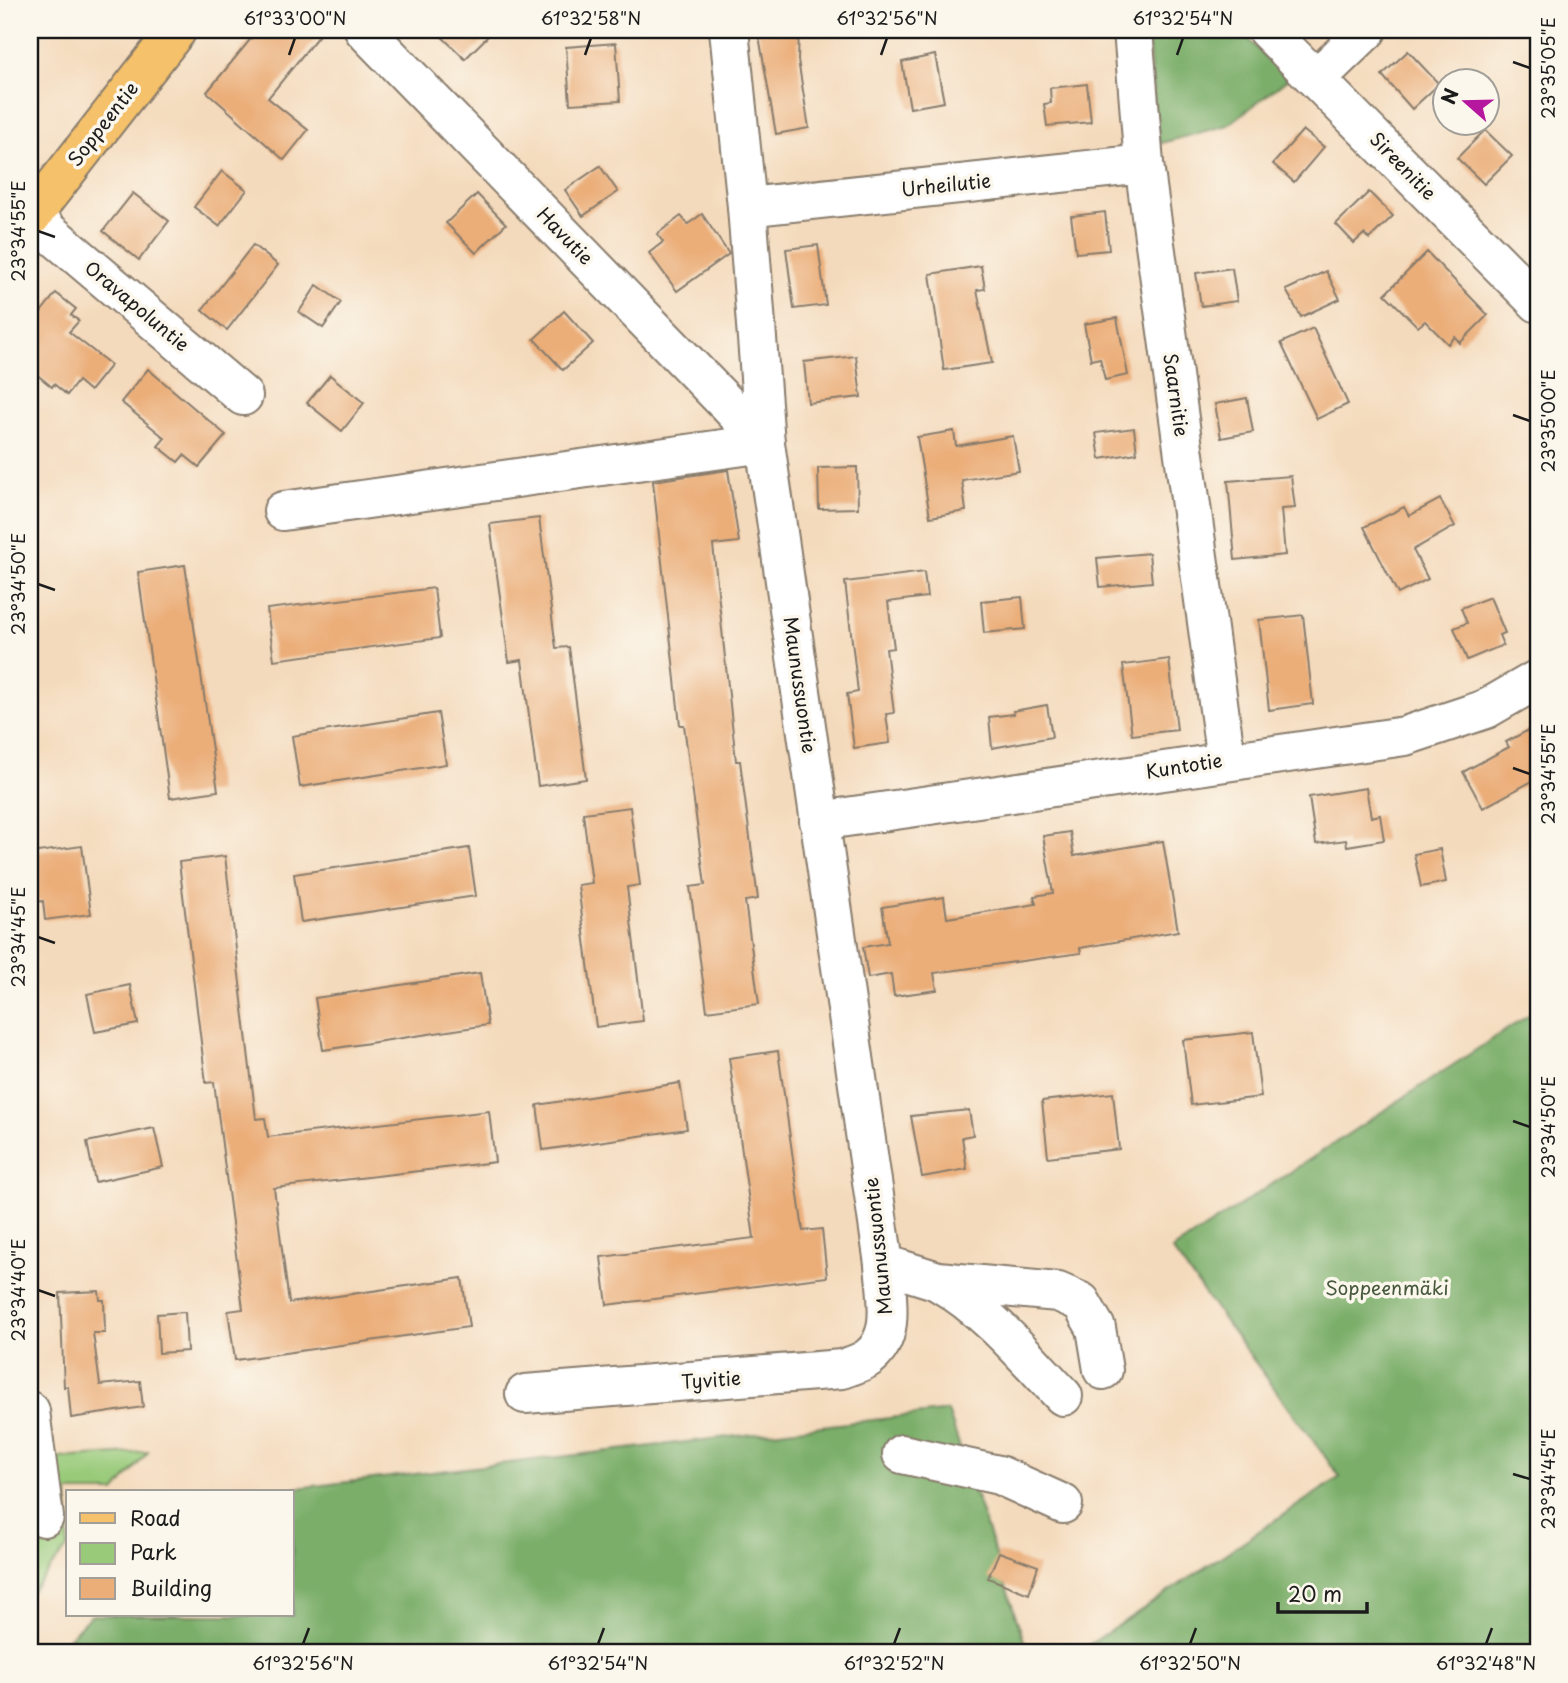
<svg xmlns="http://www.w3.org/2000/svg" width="1568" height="1683" font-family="'Playpen Sans',sans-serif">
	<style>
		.green { fill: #98ca79; stroke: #5a734a; stroke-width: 2 }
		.forest { fill: #7aae69; stroke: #4b6542; stroke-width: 2 }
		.building { fill: #ebae79 }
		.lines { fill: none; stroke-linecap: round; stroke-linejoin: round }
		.minor-casing { stroke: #887b6c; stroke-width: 42 }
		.major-casing { stroke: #887b6c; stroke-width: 42 }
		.minor { stroke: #fff; stroke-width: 38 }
		.major { stroke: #f5c16b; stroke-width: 38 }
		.ticks { fill: none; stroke: #1c1c1c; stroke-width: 2.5 }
		.labels { text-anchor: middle; stroke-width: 7; stroke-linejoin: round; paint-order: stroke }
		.street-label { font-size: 19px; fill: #1c1c1c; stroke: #fbf7ec }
		.park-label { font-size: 19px; fill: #47593d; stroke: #fbf7ec }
		.neatline { fill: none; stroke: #1c1c1c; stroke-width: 2.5 }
		.ticks-label { font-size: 18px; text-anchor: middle; fill: #1c1c1c }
	</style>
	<rect width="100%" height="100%" fill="#fbf7ec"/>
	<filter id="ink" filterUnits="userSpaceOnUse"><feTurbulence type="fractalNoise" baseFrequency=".0143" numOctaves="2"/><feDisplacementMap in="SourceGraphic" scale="14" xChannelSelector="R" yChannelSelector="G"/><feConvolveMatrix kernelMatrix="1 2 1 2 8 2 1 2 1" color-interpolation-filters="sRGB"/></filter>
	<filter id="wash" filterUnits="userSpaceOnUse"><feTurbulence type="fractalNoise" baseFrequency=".00686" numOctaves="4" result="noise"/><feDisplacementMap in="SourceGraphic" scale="28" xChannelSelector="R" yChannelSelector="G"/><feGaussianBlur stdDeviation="1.57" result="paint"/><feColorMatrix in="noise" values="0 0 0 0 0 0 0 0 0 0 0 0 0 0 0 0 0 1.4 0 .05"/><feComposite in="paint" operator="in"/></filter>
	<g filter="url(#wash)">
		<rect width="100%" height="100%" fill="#f4dabc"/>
		<polygon class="green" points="148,1452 115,1492 68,1492 68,1547 30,1593 30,1460"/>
		<g class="forest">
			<polygon points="1147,30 1239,30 1288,79 1228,125 1158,144"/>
			<polygon points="1538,1009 1538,1653 1077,1653 1340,1477 1172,1250"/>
			<polygon points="948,1411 1028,1653 54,1653 91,1615 292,1615 292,1492 263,1492"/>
		</g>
		<g id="blocks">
			<g class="building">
				<polygon points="258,30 323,30 268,98 308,130 284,160 207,92"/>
				<polygon points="435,30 494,30 465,59"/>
				<polygon points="758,30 799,30 798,60 809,128 776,134"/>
				<polygon points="616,43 620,101 570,104 566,47"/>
				<polygon points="1408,51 1439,84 1412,109 1382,75"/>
				<polygon points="935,55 944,102 910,108 902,62"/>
				<polygon points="1087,84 1091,122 1047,126 1044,104 1051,103 1050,88"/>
				<polygon points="1303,130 1324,147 1294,182 1273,164"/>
				<polygon points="1485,130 1512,156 1484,184 1457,158"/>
				<polygon points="600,166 618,192 583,216 565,190"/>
				<polygon points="222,171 247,190 219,226 194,207"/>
				<polygon points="1369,192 1393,216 1369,239 1364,234 1354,243 1336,224"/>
				<polygon points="133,193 169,221 139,260 103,231"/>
				<polygon points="477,194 506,224 476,253 446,223"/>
				<polygon points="1105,212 1109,250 1076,253 1071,216"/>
				<polygon points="702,214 729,254 677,291 649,253 663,242 657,234 681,216 688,224"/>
				<polygon points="253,245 278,265 227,330 202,310"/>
				<polygon points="818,245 826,305 794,309 786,249"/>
				<polygon points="1427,252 1488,315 1460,343 1455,337 1448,344 1425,321 1418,327 1385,294"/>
				<polygon points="981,266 985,289 977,290 992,363 944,370 930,274"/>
				<polygon points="1232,268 1237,301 1201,306 1196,273"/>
				<polygon points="1326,271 1340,299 1301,317 1286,290"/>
				<polygon points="317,285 341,302 323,328 299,312"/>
				<polygon points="56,293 76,309 71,315 79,321 69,332 111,365 90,391 78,381 67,395 54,384 52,387 30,369 30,326"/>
				<polygon points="564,311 593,343 563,370 534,339"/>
				<polygon points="1117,318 1128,375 1105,380 1100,358 1091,360 1084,324"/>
				<polygon points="1313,328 1348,404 1317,419 1281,343"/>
				<polygon points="856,356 861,397 808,403 804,362"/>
				<polygon points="148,369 226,435 199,467 184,455 178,462 158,446 165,438 121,402"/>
				<polygon points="330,375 364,403 342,431 307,403"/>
				<polygon points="1247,398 1253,432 1221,438 1215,404"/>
				<polygon points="1134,428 1137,453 1100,459 1096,433"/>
				<polygon points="954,431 956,446 1013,436 1019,471 962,480 966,511 930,517 917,437"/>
				<polygon points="857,467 858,508 819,509 818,468"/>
				<polygon points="728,470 739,542 713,545 736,761 740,761 758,899 745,901 759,1004 707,1011 690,887 705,885 684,725 680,725 653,481"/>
				<polygon points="1291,476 1295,508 1281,509 1285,555 1235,560 1228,481"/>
				<polygon points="1440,499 1455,526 1413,550 1428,579 1398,594 1364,527 1404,507 1409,516"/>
				<polygon points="539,518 556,648 569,647 586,779 538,786 522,660 509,662 490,524"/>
				<polygon points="1149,553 1152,582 1100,587 1097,558"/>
				<polygon points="185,565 218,791 170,798 138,572"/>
				<polygon points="924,572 927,597 888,602 894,648 886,649 894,713 886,714 890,743 854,748 847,694 858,692 845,582"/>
				<polygon points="434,588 440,638 274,660 267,609"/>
				<polygon points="1022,597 1025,629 984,633 981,601"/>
				<polygon points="1490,597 1505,633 1499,635 1503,645 1467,660 1454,628 1467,623 1461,608"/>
				<polygon points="1303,615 1313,704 1269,710 1259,620"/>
				<polygon points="1169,659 1177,730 1132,735 1123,665"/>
				<polygon points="1047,705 1052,737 992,748 989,717 1014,714 1013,711"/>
				<polygon points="438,713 446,764 300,787 292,736"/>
				<polygon points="1538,725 1538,778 1483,808 1463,772 1509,747 1506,742"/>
				<polygon points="1366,788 1371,817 1380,815 1384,840 1347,846 1346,840 1316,844 1309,797"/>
				<polygon points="630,807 640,885 627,887 643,1021 596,1027 578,885 592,883 583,813"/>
				<polygon points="1070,832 1074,856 1163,841 1178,931 1080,948 1081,953 934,973 937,990 894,996 891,974 868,978 863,947 888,943 882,907 944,897 947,918 1036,904 1034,896 1053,893 1043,836"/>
				<polygon points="82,846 91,914 45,920 43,901 30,902 30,853"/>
				<polygon points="469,848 476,896 301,922 294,874"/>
				<polygon points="1440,849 1446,882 1421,887 1414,854"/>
				<polygon points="225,856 256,1119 265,1118 268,1137 489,1111 495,1162 274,1188 289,1303 462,1278 469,1327 235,1360 228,1311 243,1309 214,1082 206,1083 179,862"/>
				<polygon points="480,973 488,1025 323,1050 315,998"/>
				<polygon points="130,985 138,1024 95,1032 87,994"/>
				<polygon points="1253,1032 1261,1097 1191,1105 1183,1040"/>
				<polygon points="778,1051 803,1231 822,1229 827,1277 607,1305 601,1257 754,1238 729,1058"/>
				<polygon points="680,1083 687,1129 543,1150 537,1105"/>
				<polygon points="1113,1093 1119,1149 1048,1157 1042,1101"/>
				<polygon points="969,1110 973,1135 962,1137 967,1169 922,1177 911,1116"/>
				<polygon points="154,1128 163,1167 95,1182 87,1142"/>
				<polygon points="99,1291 100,1300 104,1300 105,1333 93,1333 100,1385 140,1381 143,1407 71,1418 68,1386 64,1387 60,1293"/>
				<polygon points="185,1312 187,1351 159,1353 157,1314"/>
				<polygon points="999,1552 1038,1566 1029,1594 988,1578"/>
			</g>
		</g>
	</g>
	<g filter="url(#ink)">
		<use href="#blocks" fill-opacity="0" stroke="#887b6c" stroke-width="2"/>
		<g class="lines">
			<defs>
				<g id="minor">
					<polyline points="364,30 765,443"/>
					<polyline points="1133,30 1144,164 1226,760"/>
					<polyline points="1267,30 1538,303"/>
					<polyline points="1317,78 1367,30"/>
					<polyline points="747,207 1144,164"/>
					<polyline points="30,211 48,231 243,396"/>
					<polyline points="283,511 765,443"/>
					<polyline points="819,821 1405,736 1486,709 1538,679"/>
					<polyline points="884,1264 938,1281 1058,1292 1081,1302 1096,1328 1103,1370"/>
					<path d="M939,1282c48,28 86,74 124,114"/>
					<path d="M525,1394l317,-25c8,-3 19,-6 26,-11 29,-21 18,-64 16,-94l-119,-821 -18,-236 -18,-177"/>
					<polyline points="30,1411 44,1517"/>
					<polyline points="902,1454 999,1475 1063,1504"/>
				</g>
				<polyline id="major" points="30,218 177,30"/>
			</defs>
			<use href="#minor" class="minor-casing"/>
			<use href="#major" class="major-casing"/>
			<use href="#minor" class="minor"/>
			<use href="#major" class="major"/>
		</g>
	</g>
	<path class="ticks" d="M289,55l6,-17M585,55l6,-17M881,55l6,-17M1177,55l6,-17M1513,62l17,6M38,231l17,6M1513,415l17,6M38,584l17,6M1513,768l17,6M38,937l17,6M1513,1121l17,6M38,1290l17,6M1513,1474l17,5M303,1644l6,-16M598,1644l6,-16M894,1644l6,-16M1190,1644l6,-16M1486,1644l6,-16"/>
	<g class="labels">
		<g class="street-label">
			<text transform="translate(103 124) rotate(-52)" y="7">Soppeentie</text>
			<text transform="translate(1403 166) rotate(46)" y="7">Sireenitie</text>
			<text transform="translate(946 185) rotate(-6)" y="7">Urheilutie</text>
			<text transform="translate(565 236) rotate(46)" y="7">Havutie</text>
			<text transform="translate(137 306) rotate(40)" y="7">Oravapoluntie</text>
			<text transform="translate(1176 395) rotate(82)" y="7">Saarnitie</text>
			<text transform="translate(800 685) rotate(82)" y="7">Maunussuontie</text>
			<text transform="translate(1184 766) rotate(-9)" y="7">Kuntotie</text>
			<text transform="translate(878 1246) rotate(-96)" y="7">Maunussuontie</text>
			<text transform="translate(711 1380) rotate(-4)" y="7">Tyvitie</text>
		</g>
		<g class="park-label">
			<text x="1387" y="1295">Soppeenmäki</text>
		</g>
	</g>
	<rect width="1568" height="1683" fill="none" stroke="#fbf7ec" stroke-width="77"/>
	<rect x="66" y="1490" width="228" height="126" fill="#fbf7ec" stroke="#a29f99" stroke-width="2"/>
	<rect x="80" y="1513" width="35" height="10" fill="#f5c16b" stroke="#a29f99" stroke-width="2"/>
	<text x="130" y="1526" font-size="21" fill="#1c1c1c">Road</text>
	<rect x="80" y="1543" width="35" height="21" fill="#98ca79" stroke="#a29f99" stroke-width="2"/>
	<text x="130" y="1560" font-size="21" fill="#1c1c1c">Park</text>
	<rect x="80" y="1578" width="35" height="21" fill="#ebae79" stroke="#a29f99" stroke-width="2"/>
	<text x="130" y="1596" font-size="21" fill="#1c1c1c">Building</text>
	<g transform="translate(1466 102) rotate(290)"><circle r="33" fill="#fbf7ec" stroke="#a29f99" stroke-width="2"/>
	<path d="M0-5L12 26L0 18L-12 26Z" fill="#b5179e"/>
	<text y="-10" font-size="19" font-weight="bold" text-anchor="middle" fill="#1c1c1c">N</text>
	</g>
	<path d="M1278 1602v10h89v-10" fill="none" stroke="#1c1c1c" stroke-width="3.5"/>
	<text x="1288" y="1602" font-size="21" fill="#1c1c1c" stroke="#fbf7ec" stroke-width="5" paint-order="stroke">20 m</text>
	<rect x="38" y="38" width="1492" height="1606" class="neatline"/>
	<g class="ticks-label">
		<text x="295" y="25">61°33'00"N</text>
		<text x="591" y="25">61°32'58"N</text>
		<text x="887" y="25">61°32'56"N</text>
		<text x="1183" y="25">61°32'54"N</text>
		<text transform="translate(1549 68) rotate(-90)" y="6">23°35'05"E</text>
		<text transform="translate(19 231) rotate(-90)" y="6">23°34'55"E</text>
		<text transform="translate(1549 421) rotate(-90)" y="6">23°35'00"E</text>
		<text transform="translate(19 584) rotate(-90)" y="6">23°34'50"E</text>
		<text transform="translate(1549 774) rotate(-90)" y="6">23°34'55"E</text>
		<text transform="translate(19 937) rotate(-90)" y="6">23°34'45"E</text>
		<text transform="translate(1549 1127) rotate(-90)" y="6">23°34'50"E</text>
		<text transform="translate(19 1290) rotate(-90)" y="6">23°34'40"E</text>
		<text transform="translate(1549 1479) rotate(-90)" y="6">23°34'45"E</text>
		<text x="303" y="1670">61°32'56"N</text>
		<text x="598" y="1670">61°32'54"N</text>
		<text x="894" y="1670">61°32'52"N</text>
		<text x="1190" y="1670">61°32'50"N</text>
		<text x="1486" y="1670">61°32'48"N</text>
	</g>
</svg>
